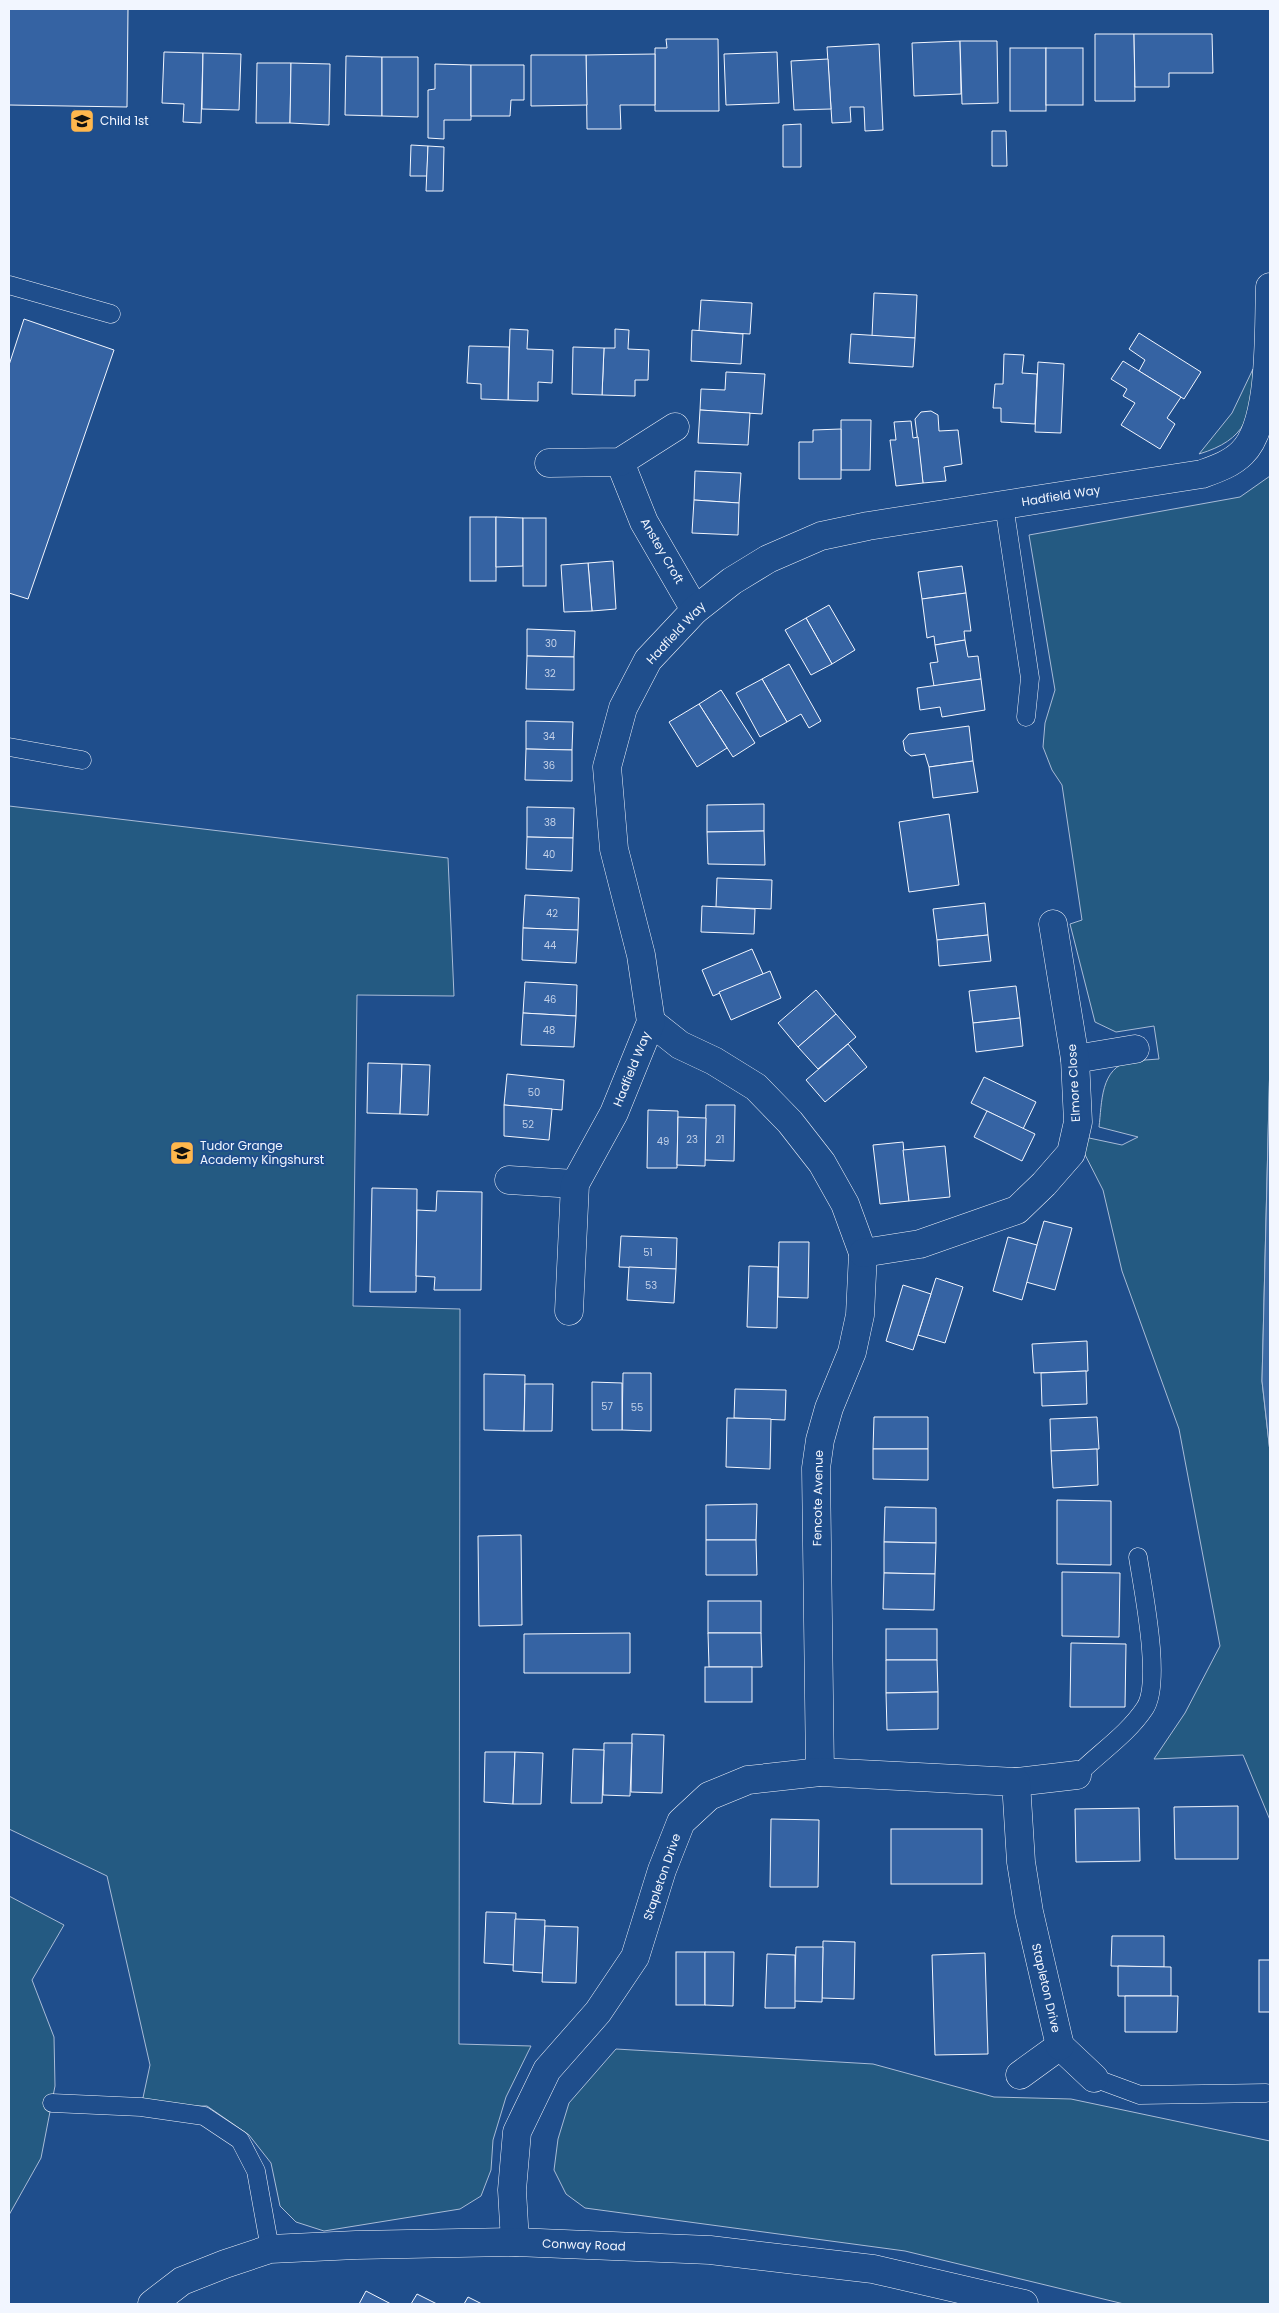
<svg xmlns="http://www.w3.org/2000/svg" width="1279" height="2313" font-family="Poppins,sans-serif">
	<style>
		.green { fill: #245a82; stroke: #a8bbd7 }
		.water { fill: #3b69a3; stroke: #a8bbd7 }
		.building { fill: #3563a3; stroke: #f2f6ff }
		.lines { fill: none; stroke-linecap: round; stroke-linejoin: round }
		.lane-casing { stroke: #f2f6ff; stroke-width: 19 }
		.street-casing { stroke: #f2f6ff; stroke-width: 29 }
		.lane { stroke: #1f4e8c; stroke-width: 18 }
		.street { stroke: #1f4e8c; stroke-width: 28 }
		.labels { text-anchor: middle; stroke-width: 4; stroke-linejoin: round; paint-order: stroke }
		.number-label { font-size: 10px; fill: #c3d1e8 }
		.poi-label { font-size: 12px; fill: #f2f6ff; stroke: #1f4e8c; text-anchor: start }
		.street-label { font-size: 12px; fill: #f2f6ff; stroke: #1f4e8c }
	</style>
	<rect width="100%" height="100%" fill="#1f4e8c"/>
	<g class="green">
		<path d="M1253,369c1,46 -7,71 -54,85l33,-41z"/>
		<path d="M1270,476v583l-8,322 8,71v368l-27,-65 -89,4 31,-46 35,-67 -41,-217 -57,-158 -19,-81 -28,-55 47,10 16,-8 -39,-10c3,-24 1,-60 32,-66 9,-1 19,-1 28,-2l-5,-33 -38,6 -21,-10 -25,-98 12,-4 -20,-135 -10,-15 -9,-23 2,-24 10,-33 -26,-155 211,-38z"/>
		<polygon points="9,806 448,858 454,996 357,995 353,1306 460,1309 459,2044 531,2046 506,2097 493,2140 491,2170 481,2196 460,2209 324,2231 296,2222 280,2206 271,2163 249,2135 207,2106 141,2107 150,2065 107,1876 9,1829"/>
		<polygon points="9,1896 64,1925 32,1980 54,2037 55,2086 41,2158 9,2215"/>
		<polygon points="616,2049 873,2064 994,2097 1071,2099 1270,2141 1270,2304 1124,2304 905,2251 585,2208 566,2194 554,2170 558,2139 569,2103"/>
	</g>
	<polygon class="water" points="1270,1059 1270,1452 1262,1381"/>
	<g class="building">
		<polygon points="9,9 128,9 127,107 9,105"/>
		<polygon points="1095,34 1134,34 1135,101 1095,101"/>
		<polygon points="1134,34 1212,34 1213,73 1169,73 1169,87 1135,87"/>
		<polygon points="666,39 718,39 719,111 655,111 655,48 667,48"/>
		<polygon points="960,41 961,94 914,96 912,43"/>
		<polygon points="960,41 997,41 998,103 962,104"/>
		<polygon points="879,44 883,130 865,131 864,107 850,107 851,122 832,123 827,47"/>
		<rect x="1010" y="48" width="36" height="63"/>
		<rect x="1046" y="48" width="37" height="57"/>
		<polygon points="164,52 203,53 201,123 183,122 184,104 162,103"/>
		<polygon points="777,52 779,103 726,105 724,54"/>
		<polygon points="203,53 241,54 239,110 202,109"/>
		<polygon points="655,54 655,105 620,105 621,129 587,129 586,55"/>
		<polygon points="531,55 586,55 587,105 531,106"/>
		<polygon points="346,56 382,57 382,116 345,115"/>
		<polygon points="382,57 418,57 418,117 382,116"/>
		<polygon points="828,59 831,109 794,110 791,61"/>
		<polygon points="257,63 291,63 290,123 256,123"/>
		<polygon points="291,63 330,64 329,125 290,123"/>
		<polygon points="435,64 471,65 471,120 444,120 444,139 428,138 428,90 435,89"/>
		<polygon points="471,65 524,65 524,100 511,100 510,116 471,116"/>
		<polygon points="801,124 801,167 783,167 783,125"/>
		<polygon points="992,131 1006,131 1007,166 992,166"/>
		<polygon points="411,145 428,146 427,176 410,176"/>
		<polygon points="428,146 444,147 443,191 426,191"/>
		<polygon points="874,293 917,295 915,338 872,336"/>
		<polygon points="701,300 752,303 750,334 699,331"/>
		<polygon points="24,319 114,350 28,599 9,593 9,365"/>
		<polygon points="510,329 528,330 527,349 553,350 552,383 538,382 538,401 508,400"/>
		<polygon points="615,329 629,330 628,349 649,350 648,380 635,380 635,396 602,395 604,348 615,348"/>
		<polygon points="692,330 743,334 741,364 691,361"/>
		<polygon points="1139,333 1201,372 1184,399 1139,371 1145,360 1129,349"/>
		<polygon points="851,334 915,338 913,367 849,363"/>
		<polygon points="469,346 509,347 508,400 481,399 481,384 467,383"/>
		<polygon points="573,347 604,348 602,395 572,394"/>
		<polygon points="1004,354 1024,355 1022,373 1037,374 1035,424 1001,422 1001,408 993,408 995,384 1003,384"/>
		<polygon points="1123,361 1181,397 1167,418 1175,424 1160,449 1121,425 1135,403 1123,396 1127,389 1111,379"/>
		<polygon points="1038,362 1064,364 1061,433 1035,432"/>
		<polygon points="726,372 765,374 762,414 700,410 701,389 725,390"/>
		<polygon points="700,410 750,413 748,445 698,443"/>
		<polygon points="931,411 938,415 939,431 958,430 962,464 944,467 946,481 923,483 915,419 921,412"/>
		<polygon points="841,420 871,420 870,470 841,470"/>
		<polygon points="911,421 913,438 918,437 923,483 896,486 890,440 896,440 894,422"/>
		<polygon points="841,429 841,479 799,479 799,442 813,442 813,430"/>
		<polygon points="695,471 741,473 739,503 694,500"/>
		<polygon points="694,500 739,503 738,535 692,533"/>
		<rect x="470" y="517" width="26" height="64"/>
		<polygon points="496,517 523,518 523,566 496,567"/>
		<rect x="523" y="518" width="23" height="68"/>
		<polygon points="613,561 616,609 592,611 588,563"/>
		<polygon points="588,563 592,611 564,612 561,565"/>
		<polygon points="962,566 966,593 922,599 918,572"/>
		<polygon points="966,593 971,631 964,631 965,640 935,645 934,636 927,638 922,599"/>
		<polygon points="829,605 855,650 832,664 806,618"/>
		<polygon points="806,618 832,664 811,675 785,630"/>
		<polygon points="527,629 575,631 574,657 527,656"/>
		<polygon points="965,640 968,657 978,656 981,679 934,686 930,663 938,662 935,645"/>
		<polygon points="527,656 574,657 574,690 526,689"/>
		<polygon points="789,664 821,721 809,728 801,714 787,722 762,679"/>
		<polygon points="762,679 787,722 760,737 736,693"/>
		<polygon points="981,679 985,710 942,717 940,707 920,710 917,688"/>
		<polygon points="721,690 755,743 733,757 699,704"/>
		<polygon points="699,704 727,748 697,767 669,722"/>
		<polygon points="526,721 573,722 572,750 526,749"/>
		<polygon points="969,726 973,761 929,767 925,754 911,756 905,751 903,741 909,734"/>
		<polygon points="526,749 572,750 572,781 525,780"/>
		<polygon points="973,761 978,792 933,798 929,767"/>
		<polygon points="764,804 764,831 707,832 707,805"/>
		<polygon points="527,807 574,808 573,838 527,837"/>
		<polygon points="949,814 959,885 909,892 899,822"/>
		<polygon points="764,831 765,865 708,864 707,832"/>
		<polygon points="527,837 573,838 572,871 526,869"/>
		<polygon points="717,878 772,880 771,909 716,907"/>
		<polygon points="525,895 579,898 578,930 523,928"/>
		<polygon points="985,903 988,935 937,940 933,909"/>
		<polygon points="702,906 755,909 754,934 701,932"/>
		<polygon points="523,928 578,930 576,963 522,960"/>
		<polygon points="988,935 991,961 939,966 937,940"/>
		<polygon points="752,949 763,974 713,996 702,970"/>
		<polygon points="770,971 781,998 731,1020 719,992"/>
		<polygon points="525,982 577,985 576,1016 523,1013"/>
		<polygon points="1016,986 1020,1018 973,1023 969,991"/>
		<polygon points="816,990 836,1014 798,1047 778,1023"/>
		<polygon points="523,1013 576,1016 574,1047 521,1045"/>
		<polygon points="836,1014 856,1037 818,1069 798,1047"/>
		<polygon points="1020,1018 1023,1046 976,1052 973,1023"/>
		<polygon points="848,1044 867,1067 825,1102 806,1080"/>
		<polygon points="368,1063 402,1064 400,1114 367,1113"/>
		<polygon points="402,1064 430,1065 428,1115 400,1114"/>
		<polygon points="507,1074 564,1080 562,1110 504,1105"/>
		<polygon points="984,1077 1036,1102 1023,1129 971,1103"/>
		<polygon points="504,1105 552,1109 549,1140 504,1136"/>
		<polygon points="706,1105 735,1105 734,1161 705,1160"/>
		<polygon points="648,1110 678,1111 677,1168 647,1168"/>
		<polygon points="987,1111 1035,1134 1022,1161 974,1137"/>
		<polygon points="678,1117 706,1118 705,1166 677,1165"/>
		<polygon points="903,1142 909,1201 880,1204 873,1145"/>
		<polygon points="945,1146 950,1197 909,1201 903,1150"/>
		<polygon points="372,1188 417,1189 416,1292 370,1292"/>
		<polygon points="437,1191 482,1192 481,1290 434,1290 435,1277 416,1276 417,1210 436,1211"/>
		<polygon points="1044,1221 1072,1228 1055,1290 1026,1282"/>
		<polygon points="621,1236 677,1238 676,1269 619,1267"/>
		<polygon points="1008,1237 1037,1245 1022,1300 993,1291"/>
		<polygon points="779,1242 809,1242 808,1298 778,1297"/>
		<polygon points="749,1266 778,1267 777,1328 747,1327"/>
		<polygon points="629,1267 676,1269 674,1303 627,1300"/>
		<polygon points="936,1278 963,1287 945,1343 918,1335"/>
		<polygon points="903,1285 931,1294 913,1350 886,1341"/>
		<polygon points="1087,1341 1088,1371 1034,1373 1032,1344"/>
		<polygon points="1086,1371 1087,1404 1042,1406 1041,1373"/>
		<polygon points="623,1373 651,1373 651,1431 622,1430"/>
		<polygon points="484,1374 525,1375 524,1431 484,1430"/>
		<polygon points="592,1382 622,1383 622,1430 592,1430"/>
		<polygon points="525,1384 553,1384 552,1431 524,1431"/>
		<polygon points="735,1389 786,1390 785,1420 734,1418"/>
		<polygon points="874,1417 928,1417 928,1449 873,1449"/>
		<polygon points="1097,1417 1099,1449 1051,1451 1050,1419"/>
		<polygon points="727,1418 771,1419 770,1469 726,1467"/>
		<polygon points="873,1449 928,1449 928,1480 873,1479"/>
		<polygon points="1097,1449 1098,1485 1053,1488 1051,1451"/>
		<polygon points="1057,1500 1111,1501 1111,1565 1057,1564"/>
		<polygon points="757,1504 756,1540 706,1540 706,1505"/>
		<polygon points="885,1507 936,1508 936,1543 884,1542"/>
		<polygon points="521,1535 522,1625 479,1626 478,1536"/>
		<polygon points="706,1540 756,1540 757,1575 706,1575"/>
		<polygon points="884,1542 936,1543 935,1574 884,1573"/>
		<polygon points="1062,1572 1120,1573 1119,1637 1062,1636"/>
		<polygon points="884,1573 935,1574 934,1610 883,1609"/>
		<rect x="708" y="1601" width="53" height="32"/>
		<rect x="886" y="1629" width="51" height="31"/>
		<polygon points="630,1633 630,1673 524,1673 524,1634"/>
		<polygon points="708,1633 761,1633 762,1667 709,1667"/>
		<polygon points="1071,1643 1126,1644 1125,1707 1070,1707"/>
		<polygon points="886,1660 937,1660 938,1692 886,1693"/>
		<rect x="705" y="1667" width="47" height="35"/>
		<polygon points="938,1692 938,1729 887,1730 886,1693"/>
		<polygon points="632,1734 664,1735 662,1793 631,1792"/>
		<polygon points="604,1743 632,1743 630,1796 603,1795"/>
		<polygon points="573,1749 604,1750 602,1803 571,1803"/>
		<polygon points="485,1752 515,1752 513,1804 484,1802"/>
		<polygon points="515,1752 543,1753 541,1804 513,1804"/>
		<polygon points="1238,1806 1238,1859 1175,1859 1174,1807"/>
		<polygon points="1139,1808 1140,1861 1076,1862 1075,1809"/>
		<polygon points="771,1819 819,1820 818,1887 770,1887"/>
		<rect x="891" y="1829" width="91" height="55"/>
		<polygon points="486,1912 516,1913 514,1965 484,1963"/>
		<polygon points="515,1919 545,1920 543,1973 513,1971"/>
		<polygon points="545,1926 578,1927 576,1983 542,1982"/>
		<polygon points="1112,1936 1164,1936 1164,1967 1111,1966"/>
		<polygon points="823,1941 855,1942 854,1999 822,1998"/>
		<polygon points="796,1947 823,1947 822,2002 794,2001"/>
		<rect x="676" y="1952" width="29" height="53"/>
		<polygon points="705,1952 734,1952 733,2006 705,2005"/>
		<polygon points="985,1953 988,2054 935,2055 932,1955"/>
		<polygon points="767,1954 795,1955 795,2008 765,2008"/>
		<rect x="1259" y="1960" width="11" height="52"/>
		<polygon points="1118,1966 1171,1967 1171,1996 1118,1996"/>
		<polygon points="1125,1996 1178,1996 1177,2032 1125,2032"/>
		<polygon points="366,2291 391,2304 359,2304"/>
		<polygon points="417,2294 437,2304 411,2304"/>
		<polygon points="468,2297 482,2304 464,2304"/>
	</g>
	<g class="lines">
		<defs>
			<g id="lane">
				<polyline points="9,285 111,314"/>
				<polyline points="1004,505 1030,678 1026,717"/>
				<polyline points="9,747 82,760"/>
				<path d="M1077,1775c22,-22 51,-41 68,-67 17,-26 -2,-118 -7,-151"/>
				<polyline points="1094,2078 1140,2095 1266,2093"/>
				<polyline points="52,2103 141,2107 204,2116 240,2140 256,2171 270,2249"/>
			</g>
			<g id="street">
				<polyline points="620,462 644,522 695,610"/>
				<polyline points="549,463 620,462 675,427"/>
				<polyline points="651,1022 680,1045 714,1061 756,1087 790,1122 822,1163 845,1204 863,1253 860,1315 852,1352 829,1408 820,1440 816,1468 820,1772"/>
				<polyline points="1075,1059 1135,1049"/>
				<polyline points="509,1180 575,1184"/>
				<polyline points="863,1253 920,1244 1017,1210 1044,1184 1071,1153 1078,1122 1075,1059 1053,924"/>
				<path d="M569,1311l6,-127 39,-71 37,-91 -10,-67 -27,-106 -7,-82 16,-59 25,-48 47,-50 37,-29 36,-22 53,-23 47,-10 334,-52c14,-5 29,-10 40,-21 31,-30 26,-123 28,-166"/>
				<polyline points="1016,1782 1077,1775"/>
				<polyline points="1020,2075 1060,2046 1094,2078"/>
				<polyline points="515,2242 512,2190 517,2132 547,2070 598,2012 635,1957 662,1870 681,1822 709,1796 748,1780 820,1772 1016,1782 1021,1862 1029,1912 1060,2046"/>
				<polyline points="152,2304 182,2281 225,2264 270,2249 356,2245 515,2242 710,2250 873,2269 1024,2304"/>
			</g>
		</defs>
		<use href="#lane" class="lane-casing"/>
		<use href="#street" class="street-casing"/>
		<use href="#lane" class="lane"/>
		<use href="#street" class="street"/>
	</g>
	<defs>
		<symbol id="school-square" viewBox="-11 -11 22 22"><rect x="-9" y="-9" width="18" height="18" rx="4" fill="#ffb74d" stroke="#1f4e8c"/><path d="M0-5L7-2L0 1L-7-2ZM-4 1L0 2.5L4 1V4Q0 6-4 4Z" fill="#111"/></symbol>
	</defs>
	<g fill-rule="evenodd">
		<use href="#school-square" x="68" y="107" width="28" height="28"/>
		<use href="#school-square" x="168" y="1139" width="28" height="28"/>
	</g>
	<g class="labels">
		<g class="number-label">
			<text x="551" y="647">30</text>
			<text x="550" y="677">32</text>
			<text x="549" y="740">34</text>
			<text x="549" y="769">36</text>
			<text x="550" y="826">38</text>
			<text x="549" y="858">40</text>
			<text x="552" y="917">42</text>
			<text x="550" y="949">44</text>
			<text x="550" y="1003">46</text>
			<text x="549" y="1034">48</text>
			<text x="534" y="1096">50</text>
			<text x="528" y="1128">52</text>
			<text x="692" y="1143">23</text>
			<text x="720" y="1143">21</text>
			<text x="663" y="1145">49</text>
			<text x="648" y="1256">51</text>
			<text x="651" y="1289">53</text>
			<text x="607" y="1410">57</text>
			<text x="637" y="1411">55</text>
		</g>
		<g class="poi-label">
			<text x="100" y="125">Child 1st</text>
			<text x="200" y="1150">Tudor Grange<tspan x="200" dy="14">Academy Kingshurst</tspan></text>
		</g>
		<g class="street-label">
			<text transform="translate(1061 496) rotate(-9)" y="4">Hadfield Way</text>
			<text transform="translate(662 551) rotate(60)" y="4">Anstey Croft</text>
			<text transform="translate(676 633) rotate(-47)" y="4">Hadfield Way</text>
			<text transform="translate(632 1069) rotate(-68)" y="4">Hadfield Way</text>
			<text transform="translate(1074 1083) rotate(-93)" y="4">Elmore Close</text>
			<text transform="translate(818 1498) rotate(-89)" y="4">Fencote Avenue</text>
			<text transform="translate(662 1877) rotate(-71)" y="4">Stapleton Drive</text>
			<text transform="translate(1046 1988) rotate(77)" y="4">Stapleton Drive</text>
			<text transform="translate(584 2245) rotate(2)" y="4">Conway Road</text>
		</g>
	</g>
	<rect width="1279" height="2313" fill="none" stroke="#f2f6ff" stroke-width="20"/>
</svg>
